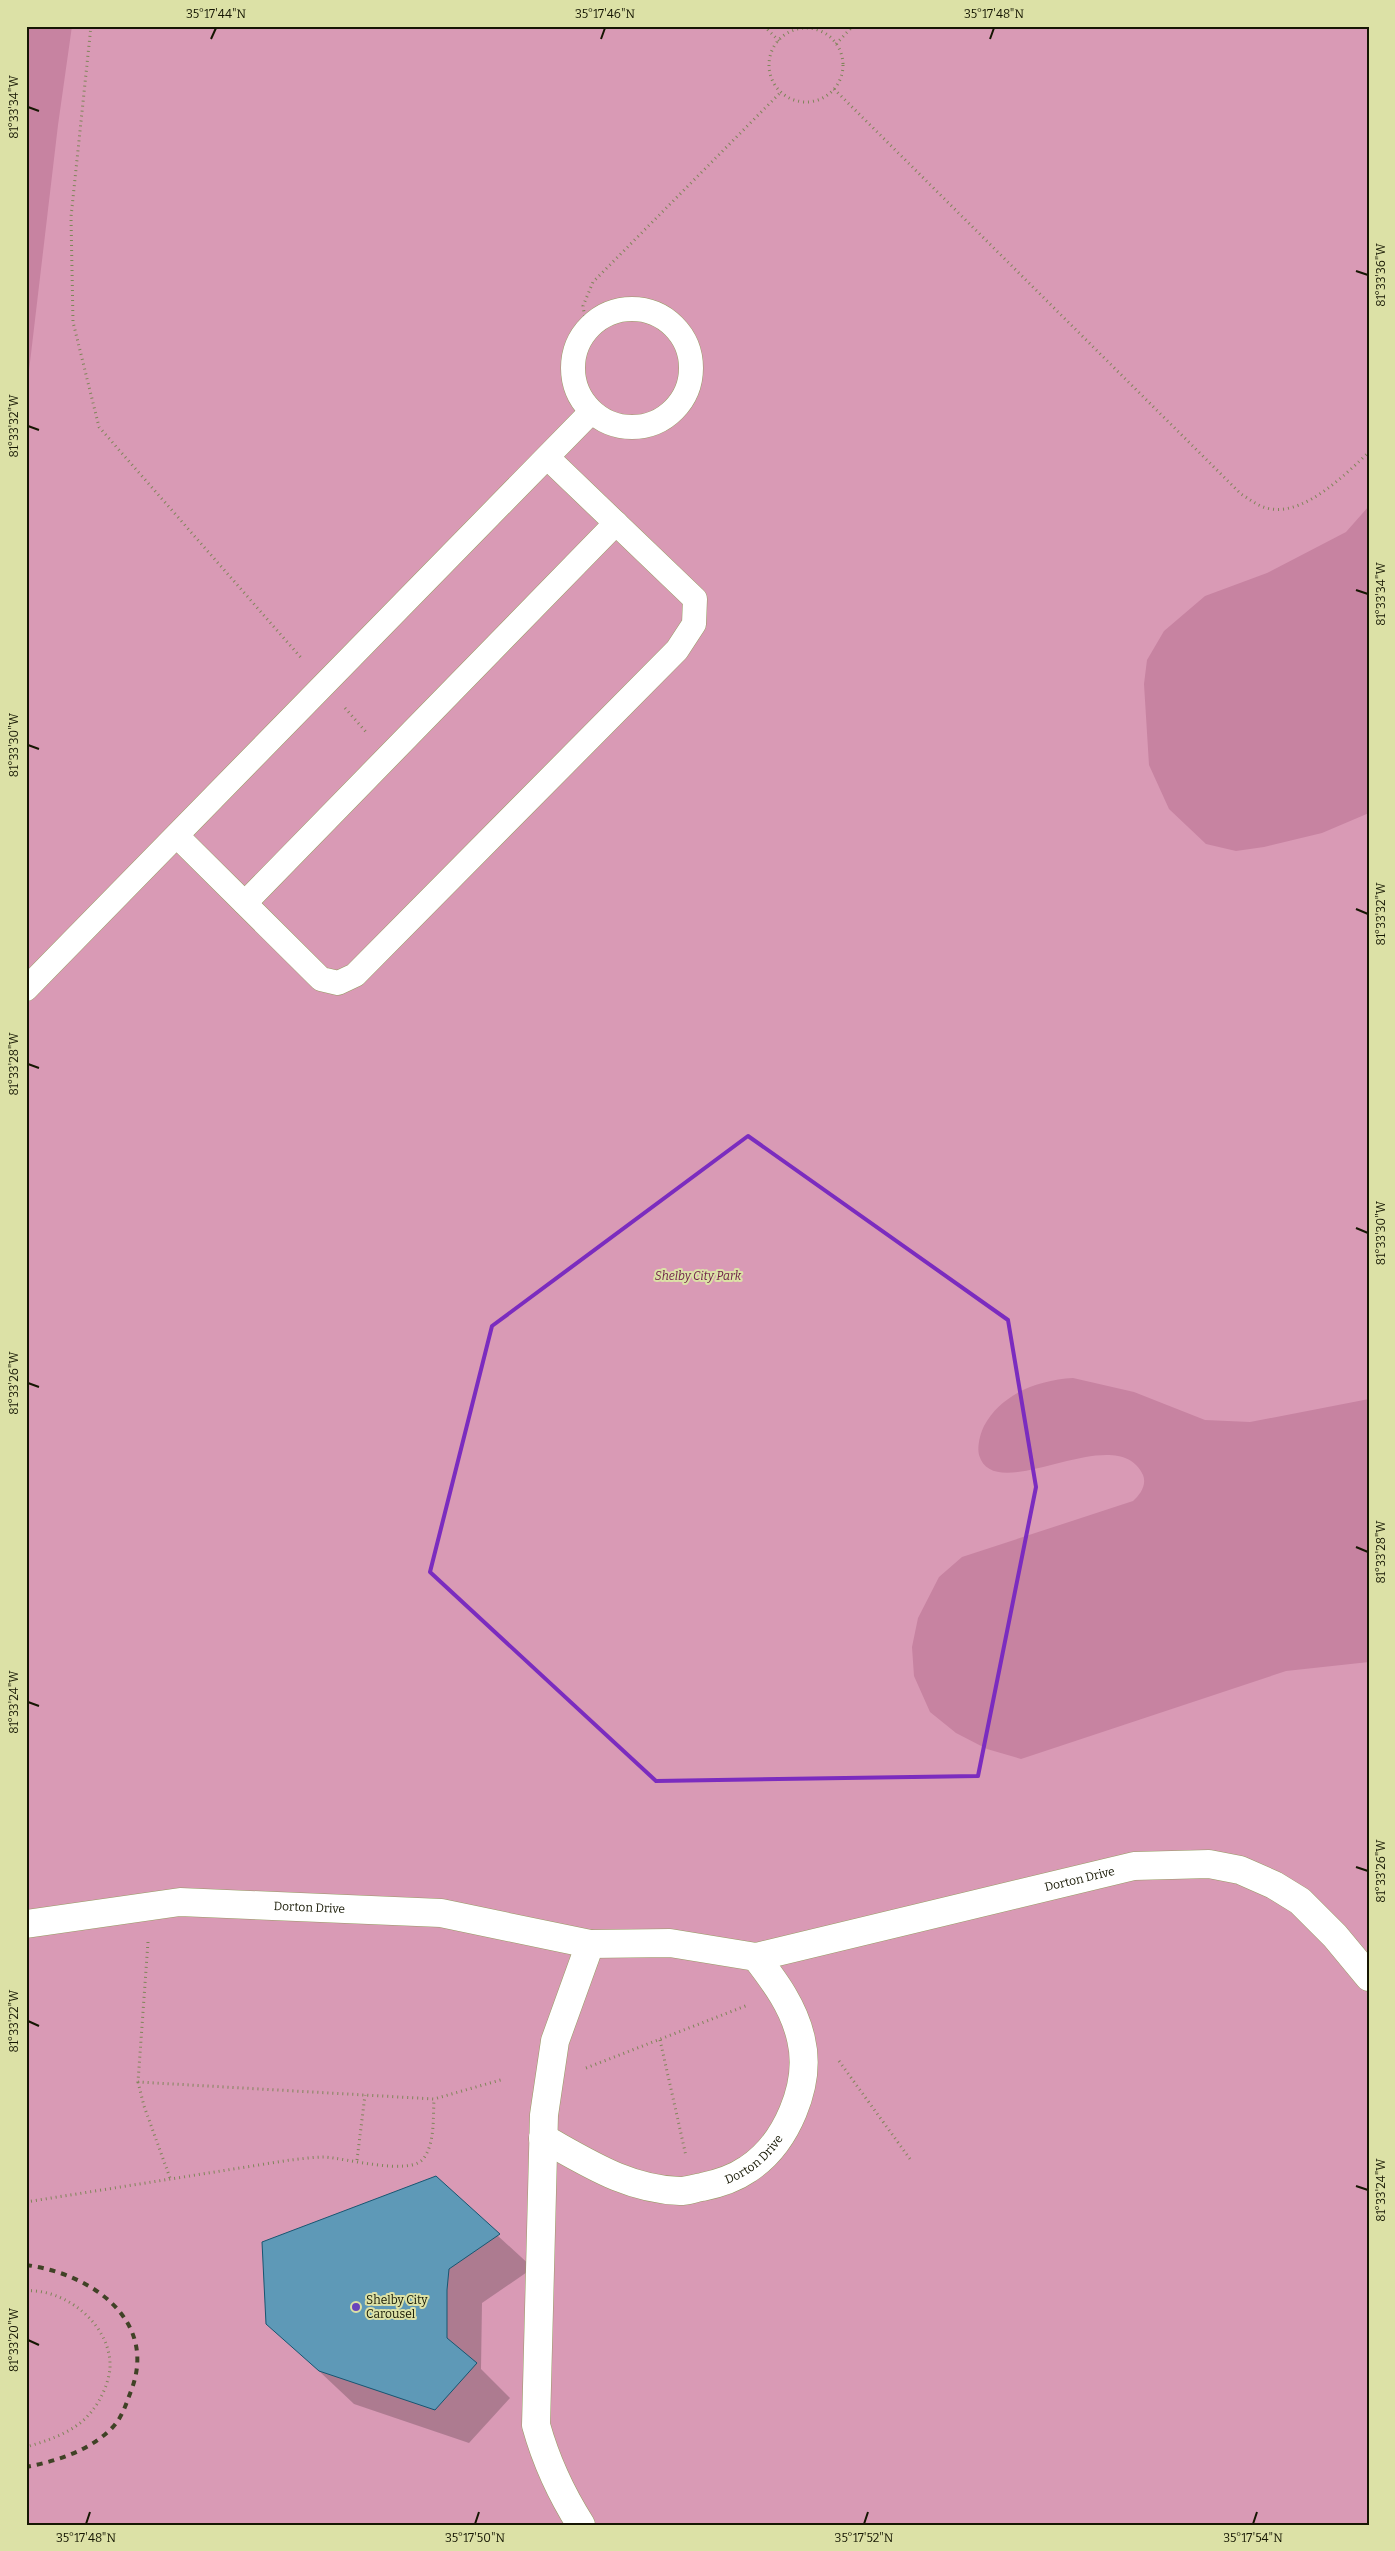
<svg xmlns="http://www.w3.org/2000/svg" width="1395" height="2551" font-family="Bitter,serif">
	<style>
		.green { fill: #d99ab5 }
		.forest { fill: #c783a1 }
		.shadow { fill: #0003 }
		.building { fill: #5e99b7; stroke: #175671 }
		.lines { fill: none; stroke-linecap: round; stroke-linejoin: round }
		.lane-casing { stroke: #979b63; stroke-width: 25 }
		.street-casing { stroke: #979b63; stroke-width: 29 }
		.path { stroke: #80845a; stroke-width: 3; stroke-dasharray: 1 4; stroke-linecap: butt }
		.lane { stroke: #fff; stroke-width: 24 }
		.street { stroke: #fff; stroke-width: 28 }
		.rail { stroke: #404226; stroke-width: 4; stroke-dasharray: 6 6; stroke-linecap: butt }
		.marked { fill: none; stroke: #7b2cbf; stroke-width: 4; stroke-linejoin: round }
		.ticks { fill: none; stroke: #161703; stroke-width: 2 }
		.poi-dot { fill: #6744bc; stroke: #dce1a6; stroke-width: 2 }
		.labels { text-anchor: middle; stroke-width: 4; stroke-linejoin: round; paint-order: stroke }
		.park-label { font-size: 12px; font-style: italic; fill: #6c1c46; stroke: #dce1a6 }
		.street-label { font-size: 12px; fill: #161703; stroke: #dce1a6 }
		.poi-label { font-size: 12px; fill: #161703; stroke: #dce1a6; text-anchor: start }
		.neatline { fill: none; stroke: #161703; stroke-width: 2 }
		.ticks-label { font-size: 12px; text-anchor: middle; fill: #161703 }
	</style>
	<rect width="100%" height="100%" fill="#cfd49a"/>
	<rect class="green" x="26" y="26" width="1343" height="2499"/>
	<g class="forest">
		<polygon points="26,26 72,26 58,125 26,396"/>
		<polygon points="1369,506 1369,813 1322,833 1264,847 1236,851 1206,844 1169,809 1149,765 1144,684 1147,660 1164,631 1205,596 1267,573 1346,532"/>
		<path d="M1073,1378l61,14 71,28 45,2 119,-23v263l-83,9 -265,88 -34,-10 -31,-16 -26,-21 -16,-36 -2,-29 6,-29 21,-41 23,-20 171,-56c7,-6 14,-16 10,-26 -27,-58 -148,34 -164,-20 -2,-8 1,-21 5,-29 17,-32 54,-46 89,-48z"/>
	</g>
	<polygon class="shadow" points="435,2178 533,2268 482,2303 481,2369 510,2398 469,2443 354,2404 268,2323"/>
	<polygon class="building" points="436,2176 500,2234 449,2269 447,2290 447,2338 477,2363 435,2410 319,2371 266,2324 262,2242"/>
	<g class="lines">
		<defs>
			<g id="lane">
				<circle cx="632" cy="368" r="59"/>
				<polyline points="177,836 321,979 338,983 355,975 677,650 694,624 695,599 548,458"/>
				<polyline points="245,903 616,523"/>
				<polyline points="26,989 591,412"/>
			</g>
			<g id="street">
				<path id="s1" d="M26,1924l154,-22 261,11 149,31 80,-1 86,14 378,-91 75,-2 31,6 34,15 26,16 35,35 34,41"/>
				<path id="s2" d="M543,2138c45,25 84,51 137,53 7,0 15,-3 22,-4 15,-3 33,-9 46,-18 38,-25 64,-84 53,-130 -7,-32 -26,-57 -45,-82"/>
				<path d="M581,2525c-21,-33 -35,-64 -45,-100l8,-310 11,-74 35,-97"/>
			</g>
		</defs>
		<use href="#lane" class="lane-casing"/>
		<use href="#street" class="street-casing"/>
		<g class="path">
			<polyline points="91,26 71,217 73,322 99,427 303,660"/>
			<polyline points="764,26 779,41"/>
			<circle cx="806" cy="65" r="37"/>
			<polyline points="836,44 853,26"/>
			<path d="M834,89l407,405c10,6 19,14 31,15 34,5 74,-35 97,-57"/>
			<polyline points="587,331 583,306 593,282 781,92"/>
			<polyline points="345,708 366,732"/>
			<polyline points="148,1942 138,2082 434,2099 504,2079"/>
			<polyline points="660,2040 686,2156"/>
			<polyline points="839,2061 910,2159"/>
			<polyline points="586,2068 748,2005"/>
			<polyline points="138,2082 144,2106 170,2178"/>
			<polyline points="357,2160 365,2095"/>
			<path d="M26,2202l264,-42c11,-1 23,-3 34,-3 21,1 85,19 99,2 12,-15 10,-41 11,-60"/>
			<path d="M26,2291c40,-3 86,35 84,77 -1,14 -9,32 -18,43 -15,20 -42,29 -66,36"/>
		</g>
		<use href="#lane" class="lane"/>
		<use href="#street" class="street"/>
		<path class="rail" d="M26,2265c63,8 133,54 105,126 -5,13 -9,27 -19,37 -23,23 -55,33 -86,39"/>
	</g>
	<path class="marked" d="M748,1136l260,184 28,167 -58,289 -322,5 -226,-209 62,-246z"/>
	<path class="ticks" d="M211,39l5,-11M601,39l4,-11M990,39l4,-11M28,107l11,4M1356,271l12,4M28,426l11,4M1356,590l12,4M28,745l11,4M1356,909l12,5M28,1064l11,4M1356,1228l12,5M28,1383l11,4M1356,1547l12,5M28,1702l11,4M1356,1867l12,4M28,2021l11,5M1356,2186l12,4M28,2340l11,5M86,2524l4,-12M475,2524l4,-12M864,2524l4,-12M1253,2524l4,-12"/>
	<circle class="poi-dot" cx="356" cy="2307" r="5"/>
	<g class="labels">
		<g class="park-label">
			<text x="698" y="1280">Shelby City Park</text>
		</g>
		<g class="street-label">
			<text dy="4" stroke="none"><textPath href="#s1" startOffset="1069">Dorton Drive</textPath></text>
			<text dy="4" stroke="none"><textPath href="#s1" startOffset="285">Dorton Drive</textPath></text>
			<text dy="4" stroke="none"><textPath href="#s2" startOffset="231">Dorton Drive</textPath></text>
		</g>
		<g class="poi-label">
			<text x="366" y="2304">Shelby City<tspan x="366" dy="14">Carousel</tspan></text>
		</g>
	</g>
	<rect width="1395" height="2551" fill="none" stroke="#dce1a6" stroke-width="55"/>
	<rect x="28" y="28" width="1340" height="2496" class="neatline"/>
	<g class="ticks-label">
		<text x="216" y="18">35°17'44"N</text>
		<text x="605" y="18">35°17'46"N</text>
		<text x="994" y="18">35°17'48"N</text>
		<text transform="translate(14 107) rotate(-90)" y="4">81°33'34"W</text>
		<text transform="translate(1381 275) rotate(-90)" y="4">81°33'36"W</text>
		<text transform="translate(14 426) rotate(-90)" y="4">81°33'32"W</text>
		<text transform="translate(1381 594) rotate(-90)" y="4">81°33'34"W</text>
		<text transform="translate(14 745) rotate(-90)" y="4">81°33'30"W</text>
		<text transform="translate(1381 914) rotate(-90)" y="4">81°33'32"W</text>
		<text transform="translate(14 1064) rotate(-90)" y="4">81°33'28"W</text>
		<text transform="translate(1381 1233) rotate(-90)" y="4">81°33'30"W</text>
		<text transform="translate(14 1383) rotate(-90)" y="4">81°33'26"W</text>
		<text transform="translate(1381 1552) rotate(-90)" y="4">81°33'28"W</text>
		<text transform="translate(14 1702) rotate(-90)" y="4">81°33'24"W</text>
		<text transform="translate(1381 1871) rotate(-90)" y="4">81°33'26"W</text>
		<text transform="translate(14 2021) rotate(-90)" y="4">81°33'22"W</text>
		<text transform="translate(1381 2190) rotate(-90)" y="4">81°33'24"W</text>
		<text transform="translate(14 2340) rotate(-90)" y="4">81°33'20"W</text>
		<text x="86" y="2542">35°17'48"N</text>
		<text x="475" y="2542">35°17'50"N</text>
		<text x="864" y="2542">35°17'52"N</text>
		<text x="1253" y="2542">35°17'54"N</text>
	</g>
</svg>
